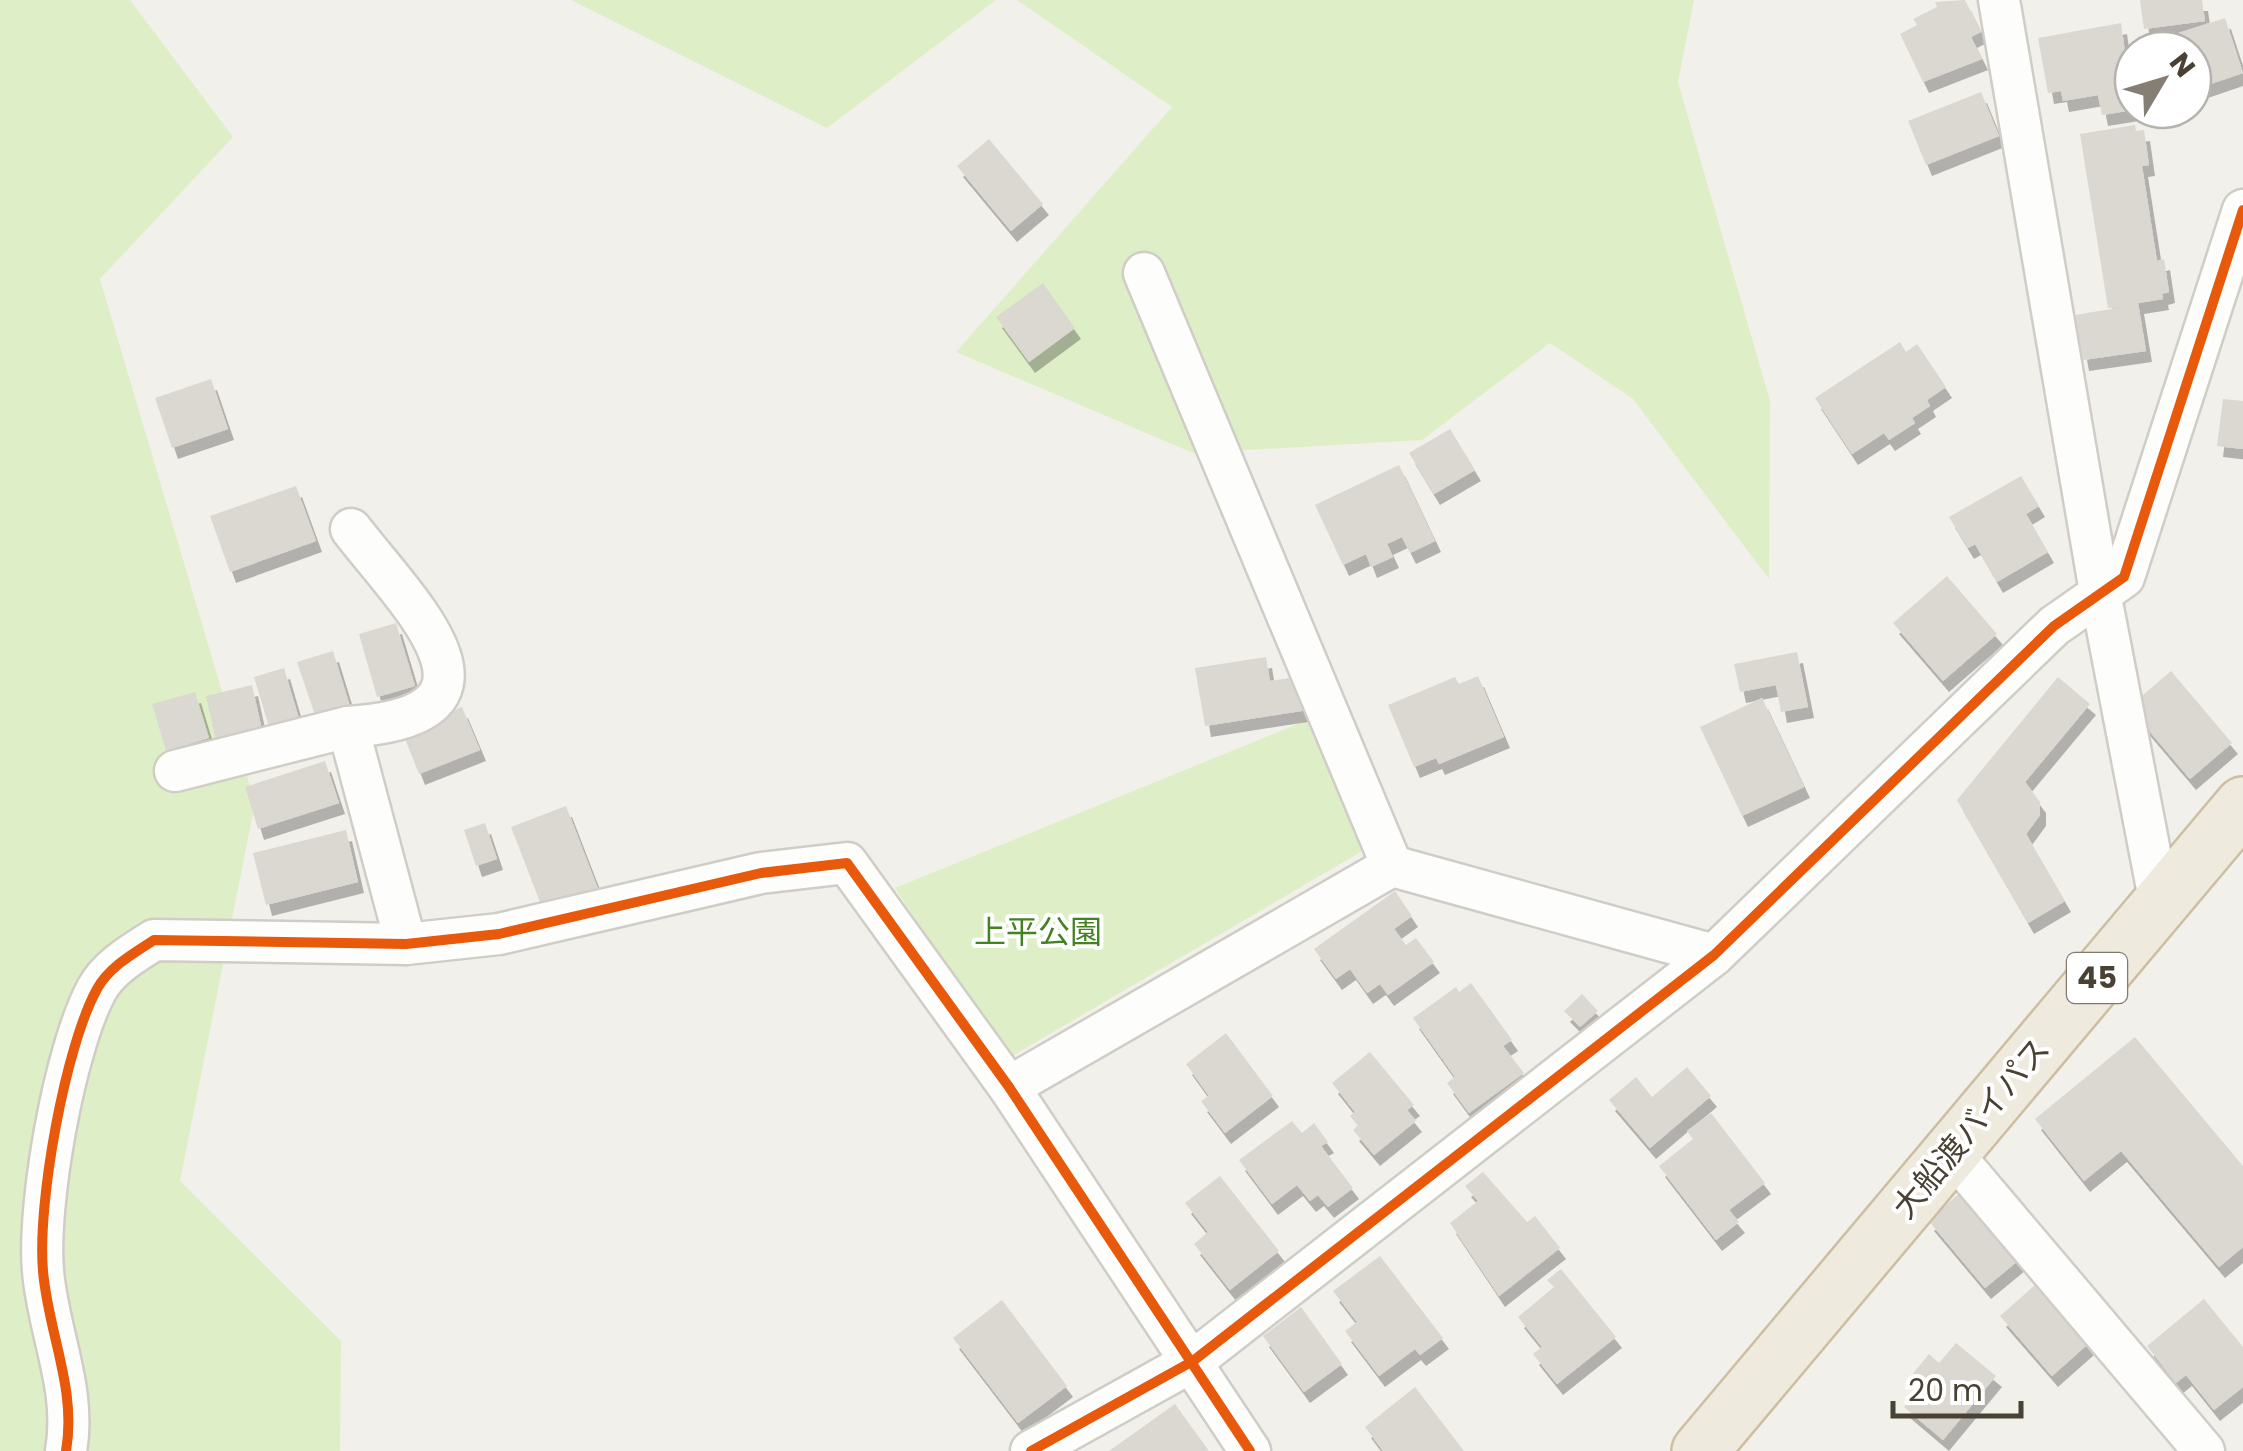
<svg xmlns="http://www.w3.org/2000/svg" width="2243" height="1451" font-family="Poppins,'Noto Sans JP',sans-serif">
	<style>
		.green { fill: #deefc7 }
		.building { fill: #dbd8d2; filter: url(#shadow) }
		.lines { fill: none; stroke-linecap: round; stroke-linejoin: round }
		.minor-casing { stroke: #d0cdc7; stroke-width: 45 }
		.trunk-casing { stroke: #cdbea2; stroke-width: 60 }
		.minor { stroke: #fdfdfc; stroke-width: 40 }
		.trunk { stroke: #eeeade; stroke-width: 55 }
		.cycleway-casing { stroke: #fff; stroke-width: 16 }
		.cycleway { stroke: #e8590c; stroke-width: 10 }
		.labels { text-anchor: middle; stroke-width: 8; stroke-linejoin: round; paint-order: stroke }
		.shield { fill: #fff; stroke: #807a71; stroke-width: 2.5 }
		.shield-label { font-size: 30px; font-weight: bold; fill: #494134 }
		.park-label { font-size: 32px; fill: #438220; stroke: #fff }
		.street-label { font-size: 32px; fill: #494134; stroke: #fff }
	</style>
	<defs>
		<filter id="shadow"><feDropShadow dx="6" dy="11" stdDeviation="0" flood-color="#0004"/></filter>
	</defs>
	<rect width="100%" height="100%" fill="#f2f0ea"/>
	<g class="green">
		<polygon points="0,0 130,0 233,137 100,279 255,803 180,1181 341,1341 340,1451 0,1451"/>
		<polygon points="571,0 996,0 827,128"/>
		<polygon points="1017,0 1694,0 1678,82 1770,401 1769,579 1633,399 1550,343 1422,440 1193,453 956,352 1172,107"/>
		<polygon points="1315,717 1371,846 1007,1059 895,888"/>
	</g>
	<g class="building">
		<polygon points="1965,0 1981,32 1971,37 1982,59 1923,82 1900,34 1917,25 1913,19 1937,7 1935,2"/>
		<polygon points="2140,0 2202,0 2205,21 2144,29"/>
		<polygon points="2225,18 2243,73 2193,90 2193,50 2163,50 2160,39"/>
		<polygon points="2121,23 2133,110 2102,115 2098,95 2063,101 2061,91 2048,93 2038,38"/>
		<polygon points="1981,92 1999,136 1926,165 1908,121"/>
		<polygon points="2135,125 2136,131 2144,130 2149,165 2142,166 2157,261 2164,259 2169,292 2162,294 2163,299 2138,303 2146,351 2083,360 2075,315 2123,307 2108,308 2080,134"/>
		<polygon points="989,139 1043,204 1011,231 957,166"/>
		<polygon points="1043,283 1075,328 1029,362 996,317"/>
		<polygon points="1900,342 1906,352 1917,344 1946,387 1927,400 1930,406 1912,418 1915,423 1889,440 1884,433 1852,454 1815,398"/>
		<polygon points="211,379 228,429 172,448 155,398"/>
		<polygon points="2223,399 2243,401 2243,449 2217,446"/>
		<polygon points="1450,429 1475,470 1434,494 1409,453"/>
		<polygon points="1399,465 1435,541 1410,553 1402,537 1387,544 1393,557 1371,567 1366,554 1343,565 1315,505"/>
		<polygon points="2021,476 2039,506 2026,514 2048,552 1997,582 1975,544 1968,548 1949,517"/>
		<polygon points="296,486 316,541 230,572 210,516"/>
		<polygon points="1947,576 1997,634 1943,681 1893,623"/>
		<polygon points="396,623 415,686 377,697 359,634"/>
		<polygon points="333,651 352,713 318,724 297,662"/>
		<polygon points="1797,652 1808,707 1781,712 1776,685 1740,692 1734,664"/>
		<polygon points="1266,657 1270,681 1309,675 1314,709 1205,726 1195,668"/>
		<polygon points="284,668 302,729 272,737 254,677"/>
		<polygon points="2171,671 2232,743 2190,779 2129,707"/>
		<polygon points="1478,676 1504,737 1439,764 1436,758 1414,767 1388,705 1455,677 1459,684"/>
		<polygon points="2058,677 2090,704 2025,782 2040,802 2040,815 2026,834 2065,901 2028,923 1957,800"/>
		<polygon points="252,685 263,735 217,745 206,696"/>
		<polygon points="195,692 209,738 166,751 152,704"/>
		<polygon points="1762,698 1804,787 1742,816 1700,727"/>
		<polygon points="462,707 480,750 419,774 402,731"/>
		<polygon points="325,761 339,803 258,829 245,787"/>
		<polygon points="566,806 598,889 543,910 511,827"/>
		<polygon points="485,823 497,859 476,866 464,830"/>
		<polygon points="346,830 358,882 266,905 253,853"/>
		<polygon points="1395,891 1412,916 1394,929 1406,945 1416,938 1434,962 1388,995 1380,984 1367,993 1350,969 1336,979 1314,949"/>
		<polygon points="1471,983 1512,1040 1503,1046 1524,1073 1469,1113 1447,1083 1455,1077 1413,1018 1456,987 1459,992"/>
		<polygon points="1582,994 1598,1011 1580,1027 1564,1011"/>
		<polygon points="1226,1033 1273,1096 1225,1133 1201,1101 1209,1096 1186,1064"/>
		<polygon points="2135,1037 2243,1166 2243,1247 2219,1267 2121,1151 2084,1181 2035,1119"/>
		<polygon points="1370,1052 1414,1105 1407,1110 1416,1121 1374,1155 1353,1130 1358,1126 1350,1116 1355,1112 1332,1083"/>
		<polygon points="1687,1067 1711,1096 1650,1148 1609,1100 1636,1077 1652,1097"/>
		<polygon points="1711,1113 1765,1183 1729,1210 1739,1222 1716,1240 1659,1166 1693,1139 1687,1131"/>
		<polygon points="1292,1121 1302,1133 1314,1123 1328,1142 1321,1146 1353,1188 1328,1207 1318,1195 1310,1201 1297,1185 1272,1204 1239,1160"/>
		<polygon points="1483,1172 1527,1222 1535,1216 1560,1248 1499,1296 1450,1223 1478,1201 1465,1186"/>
		<polygon points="1220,1176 1279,1251 1230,1290 1194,1244 1208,1232 1185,1203"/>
		<polygon points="1967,1187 2025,1255 1985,1288 1928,1220"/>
		<polygon points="1380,1256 1443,1338 1420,1355 1415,1349 1379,1376 1345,1331 1357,1322 1333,1291"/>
		<polygon points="1561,1269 1616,1337 1557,1384 1533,1354 1542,1347 1518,1317 1554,1287 1547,1280"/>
		<polygon points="2035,1285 2088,1344 2052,1376 2000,1316"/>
		<polygon points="2204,1299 2243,1347 2243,1387 2214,1410 2186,1375 2176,1383 2147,1346"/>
		<polygon points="1002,1300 1067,1386 1018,1423 953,1338"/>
		<polygon points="1301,1307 1342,1364 1304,1392 1263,1336"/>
		<polygon points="1956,1343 1996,1376 1943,1440 1904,1407 1922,1386 1911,1376 1929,1354 1939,1363"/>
		<polygon points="1415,1387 1464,1451 1383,1451 1365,1427"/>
		<polygon points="1175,1404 1209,1451 1109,1451"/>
	</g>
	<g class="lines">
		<defs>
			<g id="minor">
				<polyline points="1999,0 2100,592 2160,904"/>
				<polyline points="1144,273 1392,866"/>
				<path d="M348,727c181,-11 60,-124 3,-198"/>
				<polyline points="175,771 348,727 406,944"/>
				<polyline points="1009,1087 1392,866 1714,955"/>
				<polyline points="1951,1152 2204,1451"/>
				<path d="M66,1451c11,-62 -18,-119 -23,-180 -6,-67 22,-224 54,-282 12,-22 37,-36 57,-49l252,4 93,-10 262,-61 86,-10 162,224 241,364"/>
				<polyline points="1031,1451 1193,1361 1714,955 2054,626 2124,577 2243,210"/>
			</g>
			<polyline id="trunk" points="1700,1451 2243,805"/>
		</defs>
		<use href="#minor" class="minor-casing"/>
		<use href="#trunk" class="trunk-casing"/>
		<use href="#minor" class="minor"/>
		<use href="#trunk" class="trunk"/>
		<defs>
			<g id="cycleway">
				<path d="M66,1451c11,-62 -18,-119 -23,-180 -6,-67 22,-224 54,-282 12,-22 37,-36 57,-49l252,4 93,-10 262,-61 86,-10 162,224 241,364"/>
				<polyline points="1031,1451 1193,1361 1714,955 2054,626 2124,577 2243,210"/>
			</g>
		</defs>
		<use href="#cycleway" class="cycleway-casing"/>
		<use href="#cycleway" class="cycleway"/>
	</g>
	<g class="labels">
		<rect class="shield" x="2067" y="953" width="60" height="50" rx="8"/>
		<g class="shield-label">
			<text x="2097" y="988">45</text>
		</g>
		<g class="park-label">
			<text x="1038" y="943">上平公園</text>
		</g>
		<g class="street-label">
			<text transform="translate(1971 1128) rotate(-50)" y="11">大船渡バイパス</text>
		</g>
	</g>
	<g transform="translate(2163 80) rotate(52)"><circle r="48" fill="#ffffff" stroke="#b6b3ae" stroke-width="2.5"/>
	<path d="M0-8L18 38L0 25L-18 38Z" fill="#847e74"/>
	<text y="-15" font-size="28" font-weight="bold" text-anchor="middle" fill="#494134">N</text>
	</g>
	<path d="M1893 1401v15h128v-15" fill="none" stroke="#494134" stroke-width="5"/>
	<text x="1908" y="1401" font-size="30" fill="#494134" stroke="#ffffff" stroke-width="8" paint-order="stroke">20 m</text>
</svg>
